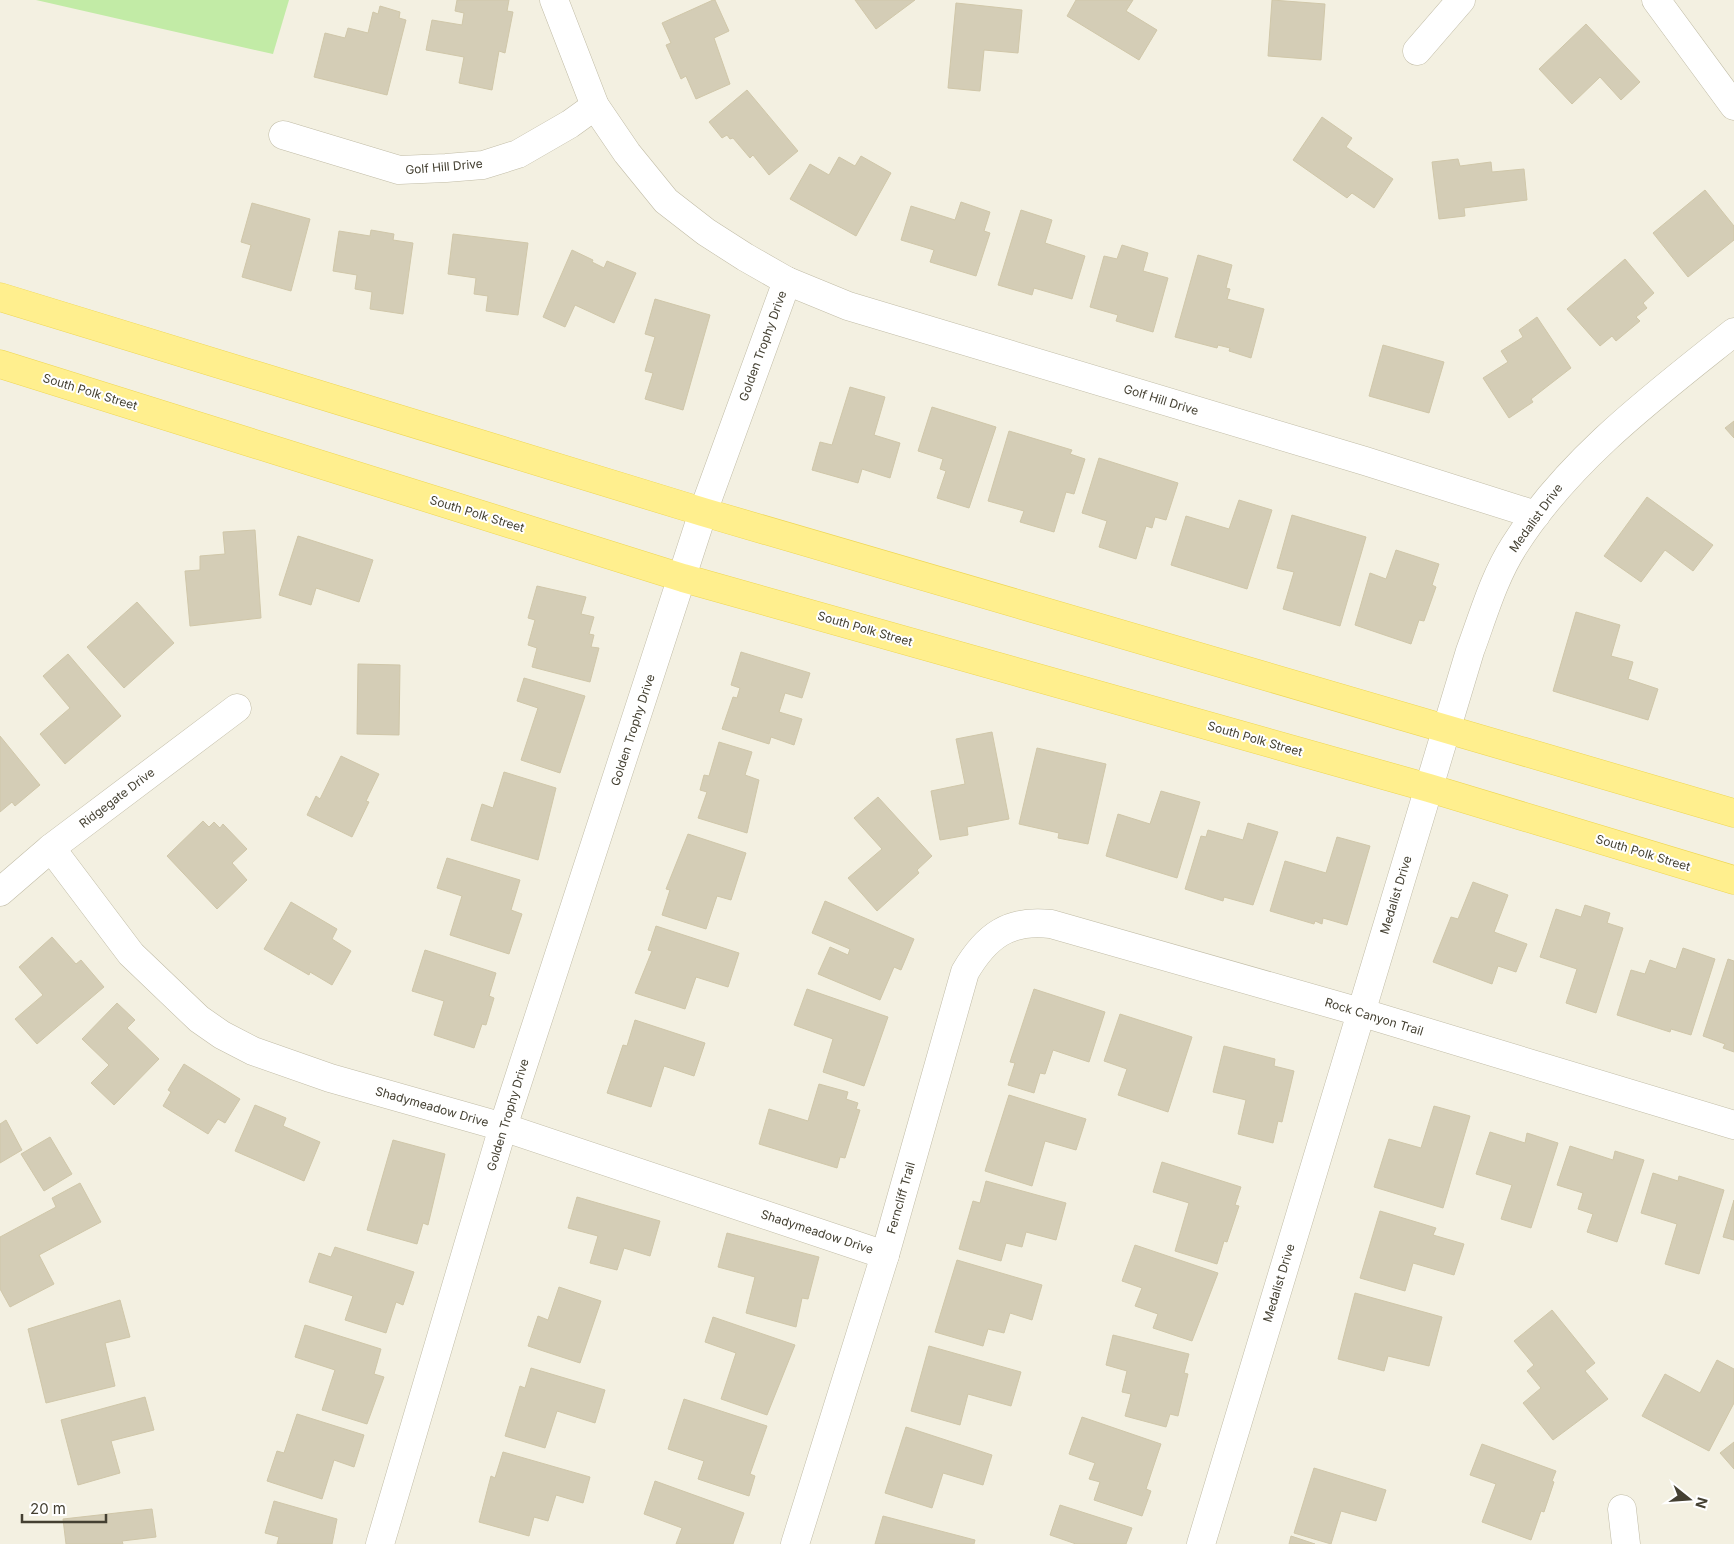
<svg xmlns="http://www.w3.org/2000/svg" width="1734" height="1544" font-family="Inter,sans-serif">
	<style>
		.green { fill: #c2eba6 }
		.building { fill: #d4cdb6; stroke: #d0c7a9 }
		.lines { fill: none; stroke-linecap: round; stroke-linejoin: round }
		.minor-casing { stroke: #c1bca6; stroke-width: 29 }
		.major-casing { stroke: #eed654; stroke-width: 29 }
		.minor { stroke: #fff; stroke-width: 28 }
		.major { stroke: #ffef8e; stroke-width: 28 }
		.labels { text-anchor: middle; stroke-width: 4; stroke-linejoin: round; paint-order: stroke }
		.street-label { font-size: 12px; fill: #444032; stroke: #fff }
	</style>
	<rect width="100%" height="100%" fill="#f3f0e1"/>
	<polygon class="green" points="36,0 289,0 273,54"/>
	<g class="building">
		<polygon points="457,0 509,0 507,11 513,12 505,53 499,51 492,90 459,83 464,57 426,50 432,20 462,25 464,13 455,11"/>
		<polygon points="713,0 715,0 729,31 714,38 730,84 696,99 686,76 681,79 666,45 671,43 662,23"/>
		<polygon points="855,0 915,0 876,29"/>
		<polygon points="1076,0 1133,0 1126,11 1157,30 1139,60 1067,16"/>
		<polygon points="1272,0 1325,4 1321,60 1268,56"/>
		<polygon points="956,3 1022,10 1018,53 984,50 980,91 948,88"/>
		<polygon points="380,6 400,12 399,18 406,20 387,95 314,77 325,33 345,38 348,28 368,33 373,12 378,14"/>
		<polygon points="1586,24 1640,82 1621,100 1600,77 1572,104 1539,69"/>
		<polygon points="747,90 798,151 769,175 753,155 750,158 733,138 730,139 727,135 722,138 709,122"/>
		<polygon points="1322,117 1352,138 1346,147 1393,179 1374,208 1352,193 1347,198 1293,160"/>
		<polygon points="861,156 891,173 856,236 790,199 810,164 829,175 839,157 855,166"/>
		<polygon points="1458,159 1460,166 1491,162 1492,172 1524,169 1527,200 1464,208 1465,216 1439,219 1432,162"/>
		<polygon points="1705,190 1734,226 1734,240 1688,277 1653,233"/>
		<polygon points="961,202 990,212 984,231 990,233 976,276 930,262 934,250 901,240 911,206 955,220"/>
		<polygon points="252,203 310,219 291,291 242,277 251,245 241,242"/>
		<polygon points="1021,210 1052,220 1045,243 1085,256 1072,299 1034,288 1032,295 998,285"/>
		<polygon points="371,230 394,234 393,240 413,243 403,314 370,309 372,292 355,289 357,275 333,271 339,231 370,236"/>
		<polygon points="453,234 528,243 518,315 486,311 488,296 474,294 476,278 448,274"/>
		<polygon points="1122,245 1148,253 1143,271 1168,278 1153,332 1116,321 1118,315 1090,307 1104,256 1117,259"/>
		<polygon points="572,250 593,260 592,262 604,268 607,261 636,273 614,323 575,305 565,327 543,317"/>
		<polygon points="1198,255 1232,265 1226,288 1230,289 1227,299 1264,309 1251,358 1229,351 1230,348 1218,345 1217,348 1175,337"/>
		<polygon points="1625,259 1654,293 1643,303 1647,308 1636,317 1640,321 1616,341 1612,336 1600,346 1567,309"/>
		<polygon points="655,299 710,315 683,410 645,399 653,373 645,371 655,337 645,334"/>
		<polygon points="1537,317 1571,368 1531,399 1533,402 1509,418 1483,378 1508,362 1501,351 1523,337 1519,330"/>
		<polygon points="1383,345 1444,362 1429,413 1369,396"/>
		<polygon points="850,387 885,397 874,435 900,443 890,478 862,469 858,483 812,470 820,442 832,445"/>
		<polygon points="932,407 996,427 969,508 937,498 946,471 940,469 943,459 918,451"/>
		<polygon points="1734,421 1734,438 1725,428"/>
		<polygon points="1009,431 1072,450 1070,454 1085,459 1074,494 1066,492 1054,532 1020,522 1024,511 988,501"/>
		<polygon points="1099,458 1178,483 1166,520 1155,517 1152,528 1146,526 1136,559 1099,547 1107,521 1082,513"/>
		<polygon points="1647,497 1713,545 1693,571 1665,550 1641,582 1604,556"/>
		<polygon points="1239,500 1272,510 1247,589 1171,565 1186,516 1229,529"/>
		<polygon points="1292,515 1366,537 1340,626 1283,609 1294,572 1277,568"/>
		<polygon points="255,530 261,618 190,626 185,571 200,570 200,556 225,554 223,532"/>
		<polygon points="298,536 373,560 359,602 316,588 311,605 279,595"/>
		<polygon points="1396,550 1439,564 1432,585 1436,587 1424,621 1419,620 1411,644 1355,625 1370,573 1386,579"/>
		<polygon points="537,586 586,597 581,614 594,617 589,634 594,635 591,647 599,648 590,682 532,667 537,648 528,645 535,620 528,618"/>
		<polygon points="137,602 174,643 124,688 87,647"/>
		<polygon points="1576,612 1620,625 1611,656 1633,662 1628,679 1658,689 1648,720 1553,691"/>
		<polygon points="741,652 810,673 802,698 785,693 779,712 802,719 794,745 771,737 769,744 722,729 733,697 737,698 740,688 731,685"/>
		<polygon points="68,654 121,716 65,764 40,734 70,708 43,676"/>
		<polygon points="358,664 400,665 399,735 357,734"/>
		<polygon points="524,678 585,696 560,773 521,760 538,708 517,701"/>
		<polygon points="992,732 1009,819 967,827 968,835 940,840 931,791 965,784 956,739"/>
		<polygon points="0,736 40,785 15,806 12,802 0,812"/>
		<polygon points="719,742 752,752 745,775 759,780 747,833 698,818 707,792 700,790 704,775 709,776"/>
		<polygon points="1037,748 1106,764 1088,844 1058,838 1059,833 1019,824"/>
		<polygon points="341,756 379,774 366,801 369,802 352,837 307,815 316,796 320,799"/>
		<polygon points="504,772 556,788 538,860 471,840 482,804 493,808"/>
		<polygon points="1161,791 1200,802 1177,878 1106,856 1118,814 1150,824"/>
		<polygon points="878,797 932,856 917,870 919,873 877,911 848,878 882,849 854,818"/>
		<polygon points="203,821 209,827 214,822 220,828 223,824 247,849 232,863 247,880 217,909 167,856"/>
		<polygon points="1248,823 1278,832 1253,905 1224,897 1223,901 1185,889 1201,836 1206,837 1208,830 1243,840"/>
		<polygon points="688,834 746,853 731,900 717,896 706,929 662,915 670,890 666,889"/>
		<polygon points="1337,837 1370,846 1347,925 1323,918 1322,924 1315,921 1314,924 1270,911 1285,861 1326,873"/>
		<polygon points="447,858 520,880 511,910 522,914 509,954 450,935 462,896 437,888"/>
		<polygon points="1473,882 1508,895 1494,932 1527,944 1516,972 1498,966 1492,984 1433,962 1451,917 1458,919"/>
		<polygon points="825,901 914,939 901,970 894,967 880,1000 818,974 830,947 848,955 850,949 812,933"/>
		<polygon points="291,902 337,929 332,939 351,951 332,985 310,972 309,975 264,949"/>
		<polygon points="1585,905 1610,913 1607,923 1623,928 1596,1013 1566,1003 1577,969 1540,957 1556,909 1581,917"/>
		<polygon points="656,926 739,953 728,987 696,977 685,1009 635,993 652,951 648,950"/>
		<polygon points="52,937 76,964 81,960 104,987 37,1044 15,1019 43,995 19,967"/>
		<polygon points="1683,948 1715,959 1691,1035 1671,1029 1670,1032 1617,1015 1631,970 1645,974 1650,960 1676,969"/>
		<polygon points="425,950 496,973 489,996 494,998 486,1025 482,1024 474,1048 434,1035 444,1001 412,991"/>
		<polygon points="1728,959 1734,961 1734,1052 1723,1048 1725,1044 1703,1036"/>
		<polygon points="807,989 888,1017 864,1086 823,1072 833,1039 794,1025"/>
		<polygon points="1034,989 1105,1012 1089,1062 1053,1050 1045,1074 1040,1073 1034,1093 1008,1085 1015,1063 1010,1062"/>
		<polygon points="117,1003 135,1020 127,1028 159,1059 114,1105 91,1083 109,1065 82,1039"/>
		<polygon points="1120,1014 1192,1037 1168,1112 1118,1095 1127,1069 1104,1061"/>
		<polygon points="635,1020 705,1043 694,1076 664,1066 651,1107 607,1093 623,1045 627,1046"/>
		<polygon points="1224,1046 1275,1059 1274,1066 1294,1071 1282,1122 1278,1121 1273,1143 1238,1134 1246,1100 1213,1092"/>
		<polygon points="184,1064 240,1099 225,1123 218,1119 208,1134 163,1106 171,1092 168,1090"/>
		<polygon points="819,1084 848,1092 846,1099 858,1103 856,1109 860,1110 845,1158 840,1157 837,1168 759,1144 769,1109 808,1121"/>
		<polygon points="1009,1095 1086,1119 1076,1150 1045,1141 1032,1186 985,1171"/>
		<polygon points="255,1105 286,1118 283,1126 320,1142 304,1181 235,1151"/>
		<polygon points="1434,1106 1470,1116 1443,1208 1374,1187 1389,1139 1421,1148"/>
		<polygon points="6,1120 22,1150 0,1163 0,1124"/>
		<polygon points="1490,1132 1525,1143 1527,1133 1558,1143 1531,1228 1501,1219 1512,1185 1476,1174"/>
		<polygon points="50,1137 72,1174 44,1191 21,1154"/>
		<polygon points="393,1140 445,1154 428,1225 423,1223 417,1244 367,1230"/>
		<polygon points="1570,1146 1613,1160 1615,1151 1644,1160 1617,1242 1587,1232 1593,1214 1578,1209 1583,1193 1557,1185"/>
		<polygon points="1162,1162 1241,1187 1235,1205 1239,1206 1227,1242 1224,1241 1217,1264 1175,1251 1189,1203 1153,1192"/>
		<polygon points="1653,1173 1678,1181 1679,1176 1724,1190 1699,1274 1665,1264 1677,1224 1641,1213"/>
		<polygon points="986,1181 1066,1203 1056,1240 1026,1232 1022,1247 1006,1243 1001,1261 959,1249 973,1201 980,1203"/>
		<polygon points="80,1183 101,1222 39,1255 54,1284 10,1307 0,1289 0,1237 56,1207 52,1198"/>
		<polygon points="577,1197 660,1221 650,1256 624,1248 617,1270 590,1263 598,1236 568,1228"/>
		<polygon points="1734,1200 1734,1240 1723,1237"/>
		<polygon points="1380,1211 1436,1228 1433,1235 1464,1244 1454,1275 1413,1263 1405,1291 1360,1278"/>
		<polygon points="727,1233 819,1257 808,1299 802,1298 796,1327 746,1313 755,1277 718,1267"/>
		<polygon points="1135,1245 1218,1273 1192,1341 1153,1328 1158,1314 1135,1306 1142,1288 1122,1281"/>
		<polygon points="335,1247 414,1272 403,1305 396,1302 386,1333 345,1320 353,1296 309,1282 319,1253 331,1257"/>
		<polygon points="957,1260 1042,1285 1032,1320 1010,1313 1004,1333 988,1329 983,1346 935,1332"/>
		<polygon points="559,1287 601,1301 580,1363 528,1346 538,1316 548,1320"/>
		<polygon points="1355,1293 1442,1317 1429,1366 1388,1356 1384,1371 1338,1359"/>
		<polygon points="120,1300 130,1337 105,1343 115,1386 46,1403 28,1329"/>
		<polygon points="1552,1310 1595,1363 1585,1371 1608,1399 1553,1440 1523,1403 1541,1388 1527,1371 1534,1365 1514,1341"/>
		<polygon points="713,1317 795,1345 767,1415 721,1399 736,1353 705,1342"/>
		<polygon points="305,1325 381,1349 374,1374 384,1377 367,1424 322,1410 335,1370 295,1357"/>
		<polygon points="1113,1335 1189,1354 1184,1373 1188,1374 1178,1416 1170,1414 1166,1427 1125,1416 1131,1394 1122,1392 1127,1371 1106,1365"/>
		<polygon points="929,1346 1021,1372 1011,1406 968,1394 960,1425 911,1411"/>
		<polygon points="1717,1360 1734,1369 1734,1403 1709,1451 1642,1416 1665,1374 1700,1393"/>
		<polygon points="531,1368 605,1390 595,1423 557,1411 545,1448 505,1436 520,1386 525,1388"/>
		<polygon points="145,1397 154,1430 111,1441 120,1473 78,1485 61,1420"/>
		<polygon points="684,1399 767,1426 750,1474 755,1476 749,1496 698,1479 704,1461 668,1449"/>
		<polygon points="297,1414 364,1435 354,1467 334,1460 322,1499 267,1481 277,1451 284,1453"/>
		<polygon points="1082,1417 1161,1444 1146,1489 1151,1491 1142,1516 1094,1500 1100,1482 1089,1479 1095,1463 1069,1454"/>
		<polygon points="906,1427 992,1455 983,1485 943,1473 932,1508 885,1493"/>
		<polygon points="1734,1442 1734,1469 1720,1453"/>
		<polygon points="1482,1444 1556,1471 1552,1481 1554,1482 1544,1512 1541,1511 1531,1540 1482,1522 1496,1484 1470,1475"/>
		<polygon points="503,1452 590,1477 583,1503 556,1495 548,1521 534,1517 529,1536 479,1522 491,1476 495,1478"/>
		<polygon points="1314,1468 1386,1490 1376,1521 1341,1511 1331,1544 1294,1533"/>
		<polygon points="655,1481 744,1513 733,1544 676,1544 682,1528 644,1514"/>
		<polygon points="274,1501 337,1519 332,1544 277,1544 279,1537 265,1533"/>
		<polygon points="1060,1505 1132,1528 1126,1544 1076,1544 1050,1535"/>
		<polygon points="152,1509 156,1537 122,1541 123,1544 66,1544 63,1519"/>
		<polygon points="883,1516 975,1540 974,1544 875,1544"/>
		<polygon points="1291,1536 1315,1544 1289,1544"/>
	</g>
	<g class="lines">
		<defs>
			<g id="minor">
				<polyline points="554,0 595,106 627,153 666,201 706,232 745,257 787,281 848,306 1365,461 1536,515"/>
				<polyline points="1656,0 1734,106"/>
				<polyline points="1417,51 1461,0"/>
				<polyline points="283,135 399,170 446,168 483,165 518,154 570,124 595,106"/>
				<polyline points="51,848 131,954 199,1019 222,1035 253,1051 330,1078 503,1127 885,1255"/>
				<polyline points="0,892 51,848 237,708"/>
				<polyline points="1622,1509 1626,1544"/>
				<polyline points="380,1544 503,1127 703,512 787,281"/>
				<path d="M795,1544l90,-289 80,-283c21,-36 44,-53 86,-48l309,88 374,113"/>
				<path d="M1201,1544l269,-893c13,-35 24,-74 44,-105 55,-87 141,-151 220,-214"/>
			</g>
			<g id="major">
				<polyline points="0,297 703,512 1734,813"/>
				<polyline points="0,364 683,578 1429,788 1734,880"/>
			</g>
		</defs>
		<use href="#minor" class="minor-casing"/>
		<use href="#major" class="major-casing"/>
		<use href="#minor" class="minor"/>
		<use href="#major" class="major"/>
	</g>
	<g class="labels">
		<g class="street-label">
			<text transform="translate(444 167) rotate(-5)" y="4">Golf Hill Drive</text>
			<text transform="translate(763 346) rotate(-70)" y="4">Golden Trophy Drive</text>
			<text transform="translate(90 392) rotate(17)" y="4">South Polk Street</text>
			<text transform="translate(1161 400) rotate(17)" y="4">Golf Hill Drive</text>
			<text transform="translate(477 514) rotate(17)" y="4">South Polk Street</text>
			<text transform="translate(1536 518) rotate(-54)" y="4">Medalist Drive</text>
			<text transform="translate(865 629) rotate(16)" y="4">South Polk Street</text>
			<text transform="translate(633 730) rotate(-72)" y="4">Golden Trophy Drive</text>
			<text transform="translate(1255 739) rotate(16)" y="4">South Polk Street</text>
			<text transform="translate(117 798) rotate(-37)" y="4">Ridgegate Drive</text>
			<text transform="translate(1643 853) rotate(17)" y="4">South Polk Street</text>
			<text transform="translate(1396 895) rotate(-73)" y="4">Medalist Drive</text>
			<text transform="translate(1374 1017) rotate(17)" y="4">Rock Canyon Trail</text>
			<text transform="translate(432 1107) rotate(16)" y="4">Shadymeadow Drive</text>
			<text transform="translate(508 1115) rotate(-73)" y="4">Golden Trophy Drive</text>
			<text transform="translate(901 1198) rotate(-74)" y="4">Ferncliff Trail</text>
			<text transform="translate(817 1232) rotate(18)" y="4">Shadymeadow Drive</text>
			<text transform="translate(1279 1283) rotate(-73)" y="4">Medalist Drive</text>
		</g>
	</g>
	<g transform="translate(1689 1499) rotate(107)" stroke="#ffffff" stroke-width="4" paint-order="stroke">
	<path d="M0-4L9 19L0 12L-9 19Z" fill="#444032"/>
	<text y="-8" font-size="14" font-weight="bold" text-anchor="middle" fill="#444032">N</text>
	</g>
	<path d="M22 1514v8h84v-8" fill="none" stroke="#444032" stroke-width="2.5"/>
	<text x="30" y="1514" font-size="15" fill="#444032" stroke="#ffffff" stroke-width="4" paint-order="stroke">20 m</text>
</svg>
